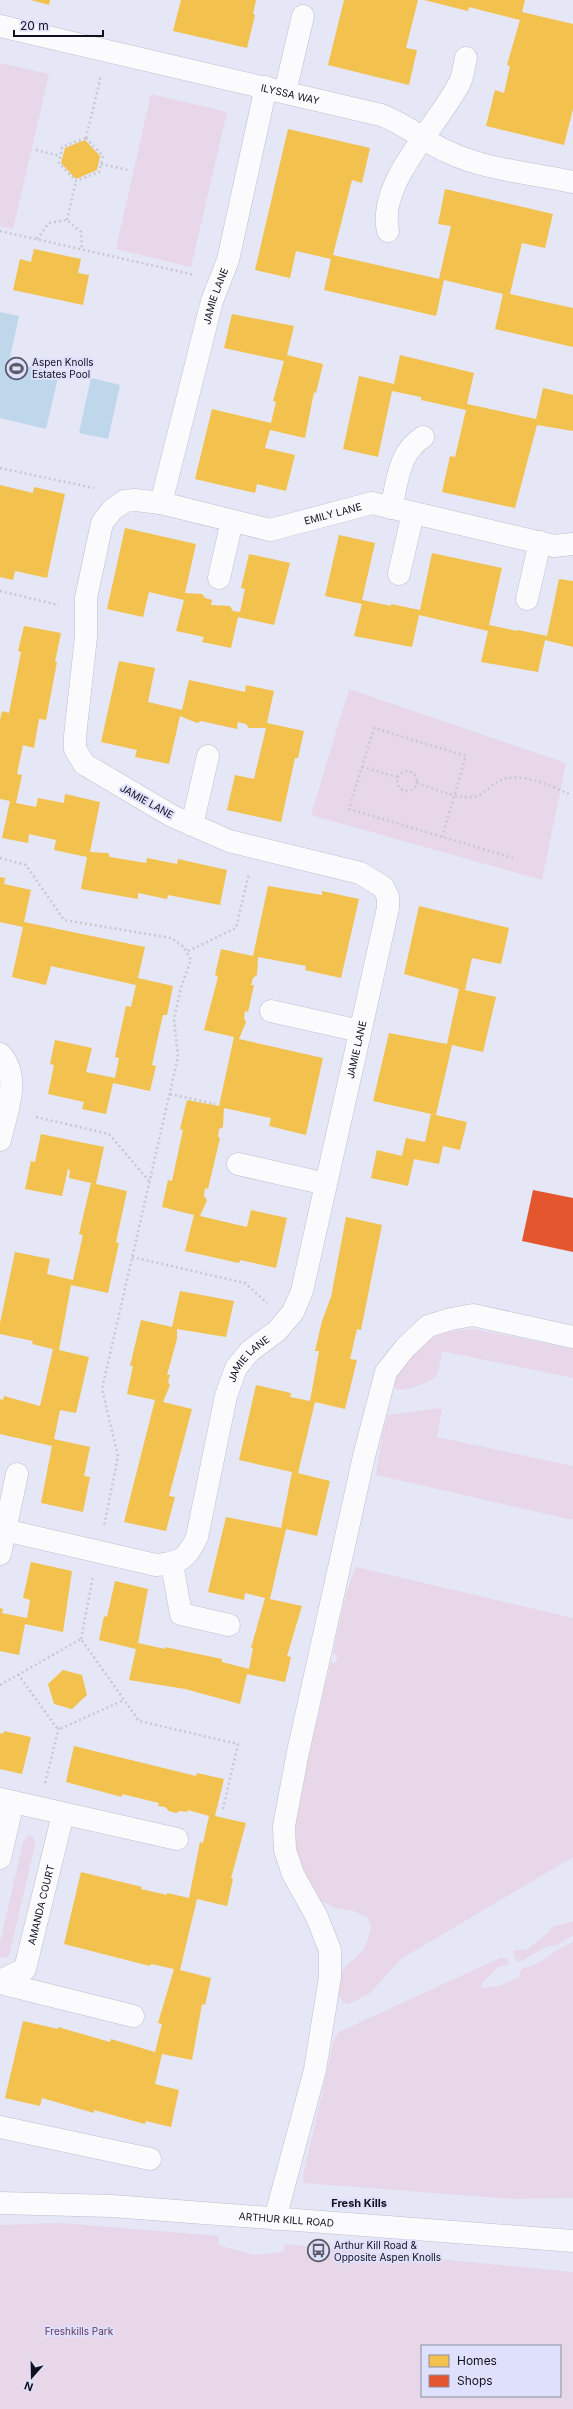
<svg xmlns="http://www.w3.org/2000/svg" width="573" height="2409" font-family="Inter,sans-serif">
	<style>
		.green { fill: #e7d7e9; fill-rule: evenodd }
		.water { fill: #bed7ea }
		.homes { fill: #f2c14e }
		.shops { fill: #e4572e }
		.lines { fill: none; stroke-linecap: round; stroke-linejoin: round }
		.minor-casing { stroke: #bebfcd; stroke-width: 23 }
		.path { stroke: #c8c9cf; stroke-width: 2.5; stroke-dasharray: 2 3; stroke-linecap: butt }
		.minor { stroke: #fbfbfe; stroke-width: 22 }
		.labels { text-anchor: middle; stroke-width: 4; stroke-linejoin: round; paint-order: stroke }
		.street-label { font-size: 10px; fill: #11111d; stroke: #dfe0fc }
		.poi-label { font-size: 10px; fill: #11111d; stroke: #dfe0fc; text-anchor: start }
		.park-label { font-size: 10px; fill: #633859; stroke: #dfe0fc }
		.neighbourhood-label { font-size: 11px; font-weight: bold; fill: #11111d; stroke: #dfe0fc }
	</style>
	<rect width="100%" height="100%" fill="#e5e6f6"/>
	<g class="green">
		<polygon points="0,63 49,74 13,229 0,226"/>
		<polygon points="151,94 227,112 191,267 116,249"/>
		<polygon points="349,689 566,763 542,880 311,815"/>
		<path d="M474,1329l99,20v29l-131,-27c-2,8 -2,18 -6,25 -3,6 -35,17 -40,13l-2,-6c15,-37 41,-53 80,-54z"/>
		<polygon points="440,1408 442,1410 437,1437 573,1466 573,1520 376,1475 382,1435 388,1415"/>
		<path d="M356,1567l217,51v239l-172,102 -31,34 -21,11c-6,-1 -9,-4 -10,-10 -6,-28 15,-29 25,-46 4,-7 5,-14 7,-21l-3,-9 -14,-7 -18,-3 -15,-7 -10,-10 -18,-40 3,-44 35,-145 5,1 2,-8 -5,-1c6,-30 11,-59 23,-87z"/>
		<polygon points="28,1835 33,1837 35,1844 10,1952 8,1957 3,1958 0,1956 0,1943 23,1842"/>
		<polygon points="573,1921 573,1935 557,1945 548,1946 519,1962 515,1959 513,1951 528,1949 550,1931 549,1928"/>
		<path d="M573,1942v256l-59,1 -210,-16 -1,-6 31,-137 5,-8 161,-74h6l4,6 -12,3 -16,16 -1,5 18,-2 19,-8 4,-10c18,-1 34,-20 51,-26z"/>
		<path d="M60,2223l159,13 -1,9 36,10 30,-3 1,-8 288,28v137h-573v-184zM422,2346h138v50h-138z"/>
	</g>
	<g class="water">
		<polygon points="0,312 19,316 9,362 59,373 46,429 0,418"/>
		<polygon points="91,378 120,385 108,439 79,433"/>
	</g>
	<g class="homes">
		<polygon points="31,0 50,0 49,5"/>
		<polygon points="181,0 256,0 253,14 255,15 247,48 173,31"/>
		<polygon points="344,0 418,0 406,48 417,50 409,85 328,65"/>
		<polygon points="424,0 525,0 522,12 573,24 573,109 564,145 486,126 495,90 504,93 510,66 507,65 520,20 469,7 468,11"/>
		<polygon points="288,129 370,148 362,183 352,180 333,255 439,279 451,226 438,224 445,189 553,214 545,248 522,243 510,294 573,308 573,347 495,329 503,294 444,280 436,316 324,290 331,259 296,251 290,278 255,270"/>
		<polygon points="85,140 100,156 97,170 76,179 61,163 65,148"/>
		<polygon points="34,249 81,259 78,273 89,275 83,305 13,290 20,259 31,262"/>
		<polygon points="232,314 294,326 287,355 323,364 316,393 314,392 305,438 270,430 265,448 295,455 286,491 257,484 255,493 195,479 212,409 271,423 276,402 273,401 284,361 224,348"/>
		<polygon points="400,355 474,373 467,404 536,419 543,388 573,395 573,431 537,425 515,508 442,492 450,456 455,457 466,410 421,400 421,397 392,391 378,457 343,449 359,376 394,384"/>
		<polygon points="0,485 33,493 34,487 65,494 47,578 15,571 13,580 0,577"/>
		<polygon points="125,528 196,544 185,593 202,594 205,598 212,600 211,605 230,606 233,611 240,612 245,589 241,588 249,554 290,563 274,625 238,617 231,648 202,642 204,637 176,631 184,600 149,592 143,617 107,609"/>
		<polygon points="339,535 375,543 362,600 391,606 391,604 420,610 432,553 502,568 489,625 517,631 518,630 547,636 559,579 573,581 573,647 545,640 538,672 481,662 488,631 419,615 412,647 354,636 362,604 325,596"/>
		<polygon points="24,626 61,633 55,662 57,662 46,720 39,719 34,748 23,745 17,774 22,775 16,803 36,807 38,798 64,803 65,794 100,802 90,852 108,853 110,857 146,863 147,858 177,864 178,859 227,870 220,905 168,895 167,899 138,893 138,899 81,889 87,857 54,850 56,840 29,834 28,843 2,838 10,801 0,799 0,720 2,711 9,713 21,652 18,651"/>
		<polygon points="119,661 155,668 148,702 182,710 189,680 245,692 246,685 274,691 267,723 304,731 298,758 295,758 281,822 227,810 235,775 254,779 266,728 249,728 246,724 238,722 237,729 201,721 197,723 180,716 169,764 135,757 137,750 101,742"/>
		<polygon points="0,877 5,878 4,884 31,890 24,922 145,947 138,978 173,986 167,1015 163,1015 157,1041 152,1065 156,1066 150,1091 113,1083 106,1114 82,1109 84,1102 48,1094 54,1065 50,1064 55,1040 92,1048 86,1072 115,1078 119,1058 115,1057 126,1006 131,1007 136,985 51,966 46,985 12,977 23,927 0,922"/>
		<polygon points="268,886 322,895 322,891 359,899 341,978 305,970 306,966 258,957 257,975 253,978 251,985 254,985 248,1012 245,1011 244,1018 246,1022 239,1039 323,1058 306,1135 269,1126 271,1118 224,1108 223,1127 219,1129 218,1137 220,1138 208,1189 205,1188 204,1196 207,1200 200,1216 247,1227 251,1210 287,1218 276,1268 240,1260 239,1263 185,1251 194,1215 162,1207 168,1180 172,1181 183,1130 180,1129 187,1100 219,1106 234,1037 204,1030 218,977 215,975 221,949 253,956"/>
		<polygon points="419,906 509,928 501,964 472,958 465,990 496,997 483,1052 452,1045 436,1115 467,1122 460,1150 443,1146 439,1164 414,1159 408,1186 371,1178 377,1150 402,1156 406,1138 425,1142 431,1114 373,1101 389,1033 447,1044 459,989 404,974"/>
		<polygon points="41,1134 104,1147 96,1184 127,1191 116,1242 119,1243 108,1293 71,1285 59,1350 89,1357 76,1413 60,1410 54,1439 90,1447 84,1476 90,1477 83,1512 41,1503 52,1446 0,1434 0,1399 3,1400 4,1396 40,1406 53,1349 32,1344 33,1341 0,1334 0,1323 15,1252 50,1259 47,1274 73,1280 83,1235 79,1234 91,1183 69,1178 70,1170 68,1169 62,1196 25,1189 31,1161 35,1162"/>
		<polygon points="346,1217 382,1225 361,1330 357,1329 350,1359 357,1360 345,1409 315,1402 298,1473 330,1481 317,1536 286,1529 270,1599 302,1606 287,1656 291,1657 285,1682 247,1674 240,1704 185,1689 129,1680 136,1649 99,1640 104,1616 107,1617 115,1581 148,1589 138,1643 165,1649 165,1647 222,1659 222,1662 249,1669 253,1648 251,1648 265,1598 245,1593 244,1600 208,1592 226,1517 281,1528 292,1472 239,1460 256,1385 291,1393 290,1397 310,1401 319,1351 315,1351 322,1321 331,1297"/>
		<polygon points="180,1291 234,1301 226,1337 177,1329 177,1339 167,1375 170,1375 168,1382 170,1385 163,1402 192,1409 169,1496 175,1497 166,1531 124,1522 155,1400 127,1394 133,1366 130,1366 141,1320 172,1327"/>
		<polygon points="31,1562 72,1571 63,1632 25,1624 19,1655 0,1651 0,1608 3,1609 2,1613 27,1618 30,1600 23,1598"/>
		<polygon points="63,1670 82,1675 87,1695 72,1709 54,1704 48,1684"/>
		<polygon points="4,1731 31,1737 22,1774 0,1769 0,1733 3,1734"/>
		<polygon points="74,1746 196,1776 197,1773 224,1779 215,1816 246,1823 231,1878 233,1879 227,1906 197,1899 180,1970 211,1978 205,2005 202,2004 192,2060 162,2054 155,2084 179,2090 171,2127 146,2121 145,2124 94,2110 94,2113 42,2098 40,2106 5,2098 23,2021 58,2029 58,2027 110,2042 111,2039 155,2052 162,2024 158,2023 174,1969 151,1964 150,1966 64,1944 81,1872 142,1887 141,1889 167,1895 167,1893 189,1898 200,1842 203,1843 209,1816 188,1810 187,1812 180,1811 176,1813 169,1811 165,1807 158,1806 159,1803 122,1794 122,1797 66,1782"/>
	</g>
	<polygon class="shops" points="533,1190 573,1198 573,1252 522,1241"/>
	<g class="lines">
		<defs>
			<g id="minor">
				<path id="s1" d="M0,26l381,89c27,10 42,26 67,37 38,18 84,21 125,30"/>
				<polyline points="285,92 303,16"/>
				<path d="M388,231c-11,-50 51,-106 72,-149 3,-7 4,-16 6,-24"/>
				<path id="s2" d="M161,503l51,-202 16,-41 38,-173"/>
				<path d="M391,508c7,-28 7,-55 32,-71"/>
				<polyline points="399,574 413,513"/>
				<polyline points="219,578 232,521"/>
				<polyline points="527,599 540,542"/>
				<polyline points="192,825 208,756"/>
				<polyline points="271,1011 360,1031"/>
				<path d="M0,1054c22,23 6,59 0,86"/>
				<polyline points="238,1164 326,1184"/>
				<path id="s3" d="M0,1529l156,36c24,-2 31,-6 41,-28l29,-141 10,-28 14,-17 27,-20 16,-19 9,-21 86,-383v-11l-5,-10 -23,-14 -131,-32 -57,-25 -88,-52 -9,-15v-13l11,-99v-39l16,-75 11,-14 12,-8 10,-1 26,3 109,27 102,-27 182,43 19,-2"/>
				<polyline points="0,1554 17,1474"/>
				<polyline points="172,1564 181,1614 229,1625"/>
				<polyline points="0,1799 177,1839"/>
				<polyline points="0,1858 13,1802"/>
				<path id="s4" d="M0,1981l25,-12 38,-155"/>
				<polyline points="0,1983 133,2016"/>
				<polyline points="0,2127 150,2159"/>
				<path id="s5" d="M0,2203l112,3 461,35"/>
				<polyline points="275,2219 315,2070 330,1977 330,1950 317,1917 293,1874 285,1850 284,1826 298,1752 364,1456 386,1372 405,1348 428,1326 451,1319 473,1315 573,1337"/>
			</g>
		</defs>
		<use href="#minor" class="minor-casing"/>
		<g class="path">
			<polygon points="86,138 103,156 99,172 76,181 59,163 62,147"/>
			<polyline points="86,138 101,76"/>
			<polyline points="36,150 60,156"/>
			<polyline points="101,164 128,170"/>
			<polyline points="67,220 76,181"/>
			<polyline points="0,231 195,275"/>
			<polyline points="37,239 49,223 67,220 81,232 82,249"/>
			<polyline points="0,468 94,488"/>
			<polyline points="0,591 59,605"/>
			<polyline points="362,767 397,777"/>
			<circle cx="407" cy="781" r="10"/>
			<path d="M417,783c17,5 38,16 56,14 9,-1 17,-11 26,-16 21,-10 50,4 70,13"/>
			<polyline points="442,837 466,756 374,728 349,809 513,858"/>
			<polyline points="0,858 26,865 64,920 171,938 184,947 191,960 181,987 174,1019 178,1057 102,1389 118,1456 104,1526"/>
			<polyline points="188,951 236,928 249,873"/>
			<polyline points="170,1094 215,1104"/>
			<polyline points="36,1117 109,1134 149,1181"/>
			<polyline points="132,1257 245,1283 267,1303"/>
			<polyline points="81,1639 93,1577"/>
			<polyline points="18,1674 56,1727 62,1728 124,1700"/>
			<polyline points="0,1685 81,1639 139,1721 238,1744 223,1809"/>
			<polyline points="45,1783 59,1727"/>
		</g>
		<use href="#minor" class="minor"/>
	</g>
	<defs>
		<symbol id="stadium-ring" viewBox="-11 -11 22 22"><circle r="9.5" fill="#dfe0fc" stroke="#5b5c69" stroke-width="1.5"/><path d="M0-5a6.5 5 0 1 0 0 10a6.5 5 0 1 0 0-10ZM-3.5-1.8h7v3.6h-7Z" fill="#5b5c69"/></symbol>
		<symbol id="bus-ring" viewBox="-11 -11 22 22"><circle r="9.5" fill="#dfe0fc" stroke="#5b5c69" stroke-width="1.5"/><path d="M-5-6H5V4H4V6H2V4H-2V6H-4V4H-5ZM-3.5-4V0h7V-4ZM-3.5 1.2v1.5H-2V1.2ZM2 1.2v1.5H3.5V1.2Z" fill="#5b5c69"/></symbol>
	</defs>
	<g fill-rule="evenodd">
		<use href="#stadium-ring" x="4" y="356" width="25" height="25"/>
		<use href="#bus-ring" x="306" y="2238" width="25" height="25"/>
	</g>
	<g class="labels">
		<g class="street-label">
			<text dy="4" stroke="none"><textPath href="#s1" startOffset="298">ILYSSA WAY</textPath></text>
			<text dy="4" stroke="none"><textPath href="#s2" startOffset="214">JAMIE LANE</textPath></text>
			<text dy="4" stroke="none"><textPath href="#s3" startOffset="1723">EMILY LANE</textPath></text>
			<text transform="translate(147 801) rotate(29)" y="4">JAMIE LANE</text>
			<text dy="4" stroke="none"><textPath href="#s3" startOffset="738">JAMIE LANE</textPath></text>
			<text dy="4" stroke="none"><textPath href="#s3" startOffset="402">JAMIE LANE</textPath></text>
			<text dy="4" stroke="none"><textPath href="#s4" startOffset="94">AMANDA COURT</textPath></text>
			<text dy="4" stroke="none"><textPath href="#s5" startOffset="287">ARTHUR KILL ROAD</textPath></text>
		</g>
		<g class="poi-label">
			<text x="32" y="366">Aspen Knolls<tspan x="32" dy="12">Estates Pool</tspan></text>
			<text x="334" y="2249">Arthur Kill Road &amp;<tspan x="334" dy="12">Opposite Aspen Knolls</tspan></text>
		</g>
		<g class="park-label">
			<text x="79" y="2335">Freshkills Park</text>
		</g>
		<g class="neighbourhood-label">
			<text x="359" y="2207">Fresh Kills</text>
		</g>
	</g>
	<rect x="421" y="2345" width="140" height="52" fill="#dfe0fc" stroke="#8d8da3"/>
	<rect x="429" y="2355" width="20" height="12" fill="#f2c14e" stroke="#8d8da3"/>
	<text x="457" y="2365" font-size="12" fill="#11111d">Homes</text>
	<rect x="429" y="2375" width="20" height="12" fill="#e4572e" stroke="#8d8da3"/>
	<text x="457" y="2385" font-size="12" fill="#11111d">Shops</text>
	<g transform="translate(32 2377) rotate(200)" stroke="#dfe0fc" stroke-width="3" paint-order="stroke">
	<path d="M0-3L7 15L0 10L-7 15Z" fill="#11111d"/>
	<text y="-6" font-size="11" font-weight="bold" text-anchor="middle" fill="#11111d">N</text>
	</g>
	<path d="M14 30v6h89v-6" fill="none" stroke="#11111d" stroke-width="2"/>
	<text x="20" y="30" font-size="12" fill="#11111d" stroke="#dfe0fc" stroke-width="3" paint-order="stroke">20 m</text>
</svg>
